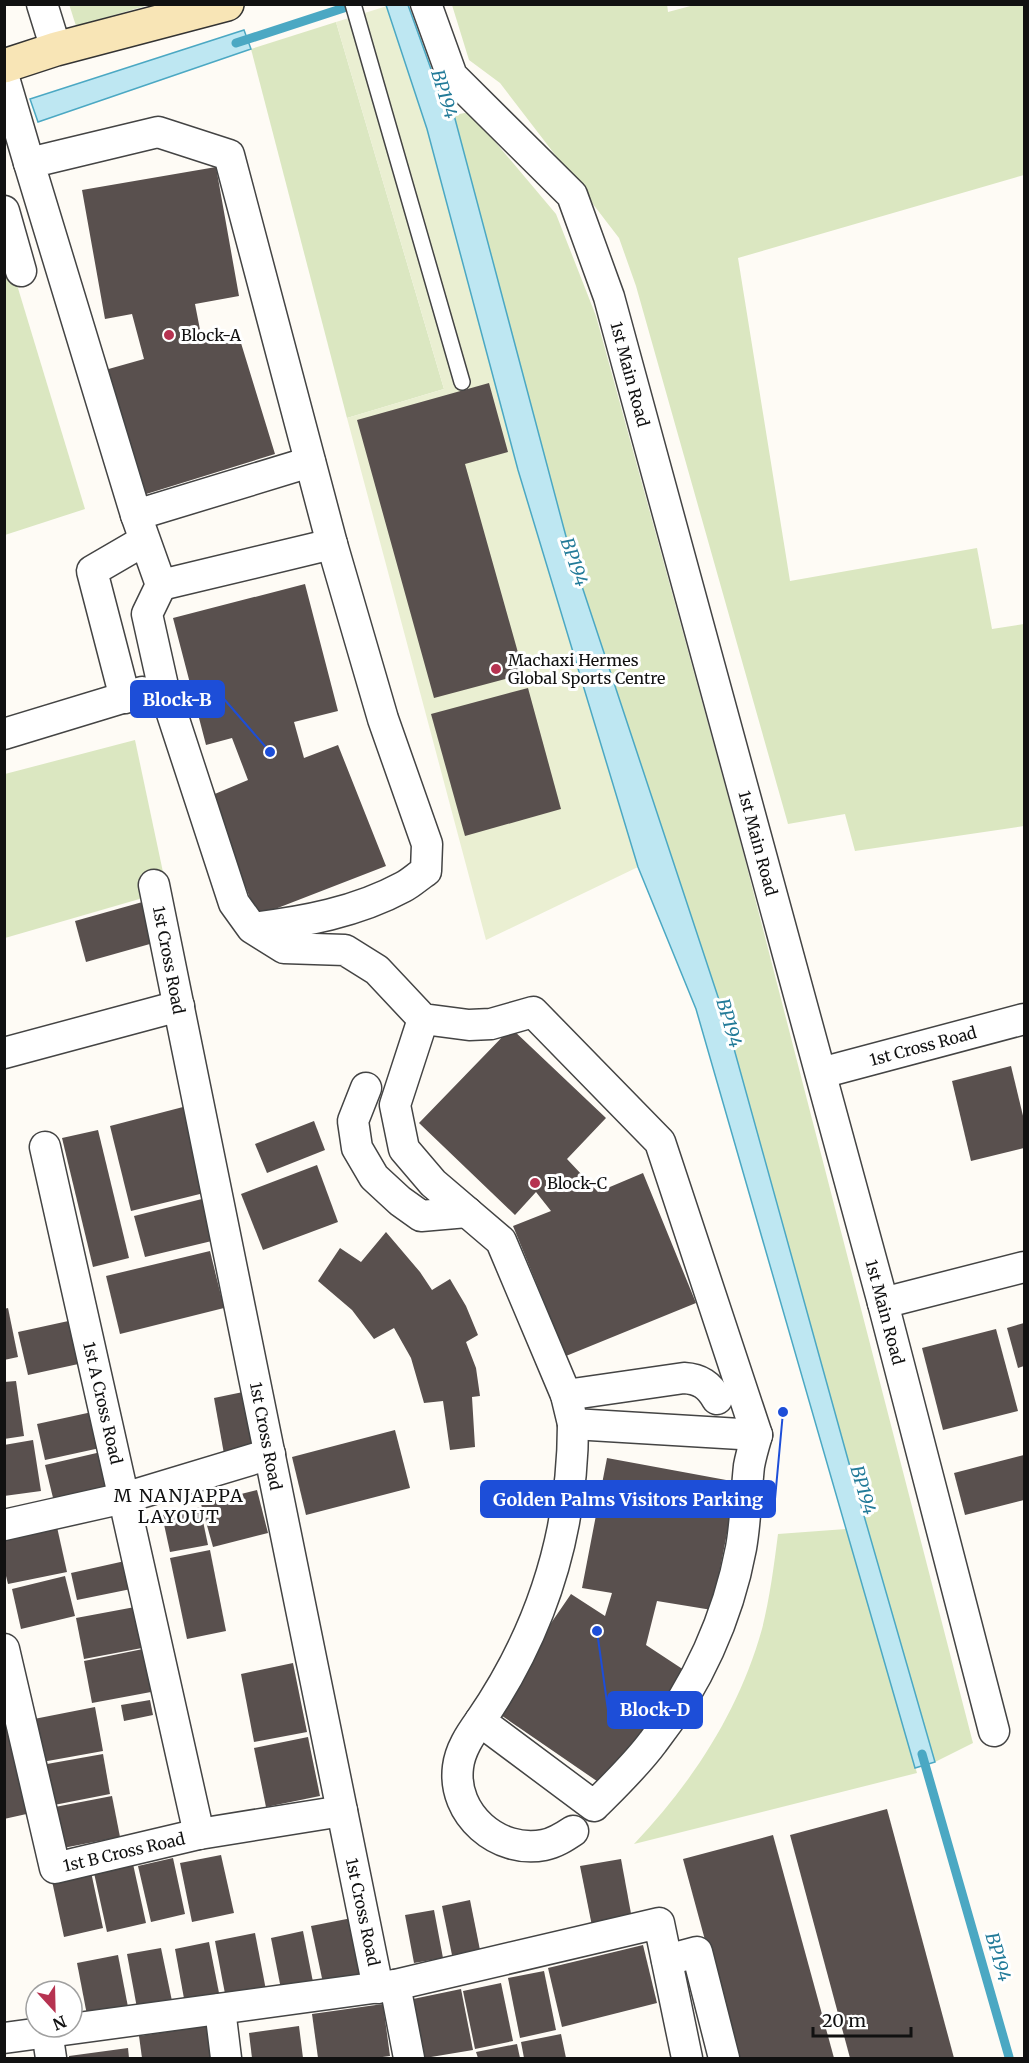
<svg xmlns="http://www.w3.org/2000/svg" width="1029" height="2063" font-family="Merriweather,serif">
	<style>
		.green { fill: #dbe7c1 }
		.pitch { fill: #eaefd2 }
		.water { fill: #bee7f2; stroke: #4ba8c3; stroke-width: 1.5 }
		.lines { fill: none; stroke-linecap: round; stroke-linejoin: round }
		.stream { stroke: #4ba8c3; stroke-width: 9 }
		.building { fill: #59504e }
		.lane-casing { stroke: #444; stroke-width: 18 }
		.street-casing { stroke: #444; stroke-width: 33 }
		.secondary-casing { stroke: #333; stroke-width: 36 }
		.lane { stroke: #fff; stroke-width: 15 }
		.street { stroke: #fff; stroke-width: 30 }
		.secondary { stroke: #f8e5b6; stroke-width: 33 }
		.poi-dot { fill: #b63351; stroke: #fff; stroke-width: 2 }
		.labels { text-anchor: middle; stroke-width: 6; stroke-linejoin: round; paint-order: stroke }
		.poi-label { font-size: 16px; fill: #111; stroke: #fff; text-anchor: start }
		.street-label { font-size: 16px; fill: #111; stroke: #fff }
		.water-label { font-size: 18px; font-style: italic; fill: #237b99; stroke: #fff }
		.neighbourhood-label { font-size: 18px; letter-spacing: 1.5px; fill: #111; stroke: #fff }
		.leader { fill: none; stroke: #1d4ed8; stroke-width: 2 }
		.callout-dot { fill: #1d4ed8; stroke: #fff; stroke-width: 2 }
		.callout { fill: #1d4ed8; stroke: #1d4ed8; stroke-width: 2 }
		.callout-label { font-size: 18px; text-anchor: middle; font-weight: bold; fill: #fff }
	</style>
	<rect width="100%" height="100%" fill="#fefbf5"/>
	<g class="green">
		<polygon points="69,4 148,4 149,5 76,26"/>
		<polygon points="667,4 668,12 698,4 1024,5 1024,175 738,258 790,581 977,548 992,629 1024,624 1024,826 855,851 845,814 788,824 636,286 619,238 500,83 469,60 452,5"/>
		<polygon points="336,22 444,389 347,418 251,49"/>
		<polygon points="470,112 556,214 596,316 740,840 973,1743 935,1762 852,1474 728,1027 568,544 454,115"/>
		<polygon points="4,242 85,509 5,535 4,535"/>
		<polygon points="135,740 167,891 5,938 5,774"/>
		<path d="M846,1529l71,244 -283,71c59,-62 105,-133 128,-215 8,-32 12,-64 16,-95z"/>
	</g>
	<polygon class="pitch" points="387,6 427,129 518,470 638,867 486,940 347,418 444,389 336,22"/>
	<g class="water">
		<polygon points="386,5 408,5 445,108 454,115 568,544 728,1027 852,1474 935,1762 915,1768 696,1009 638,867 518,470 427,129"/>
		<polygon points="244,30 251,49 38,122 30,99"/>
	</g>
	<g class="lines">
		<g class="stream">
			<polyline points="236,43 356,4"/>
			<polyline points="922,1754 1009,2057"/>
		</g>
	</g>
	<g class="building">
		<polygon points="216,167 239,296 195,304 202,340 237,330 275,454 143,495 105,370 144,359 132,314 105,319 82,190"/>
		<polygon points="489,383 508,452 465,464 524,674 434,698 357,420"/>
		<polygon points="305,584 338,711 294,722 304,758 338,745 386,866 257,916 210,796 248,780 232,738 206,745 173,618"/>
		<polygon points="528,688 561,809 465,836 431,714"/>
		<polygon points="146,901 157,942 86,962 75,921"/>
		<polygon points="511,1028 606,1118 567,1159 598,1192 643,1173 696,1303 566,1356 513,1226 551,1211 536,1192 515,1215 419,1123"/>
		<polygon points="1011,1066 1024,1120 1024,1148 971,1161 952,1081"/>
		<polygon points="183,1107 204,1193 131,1211 110,1126"/>
		<polygon points="314,1121 325,1150 267,1173 255,1144"/>
		<polygon points="98,1130 129,1258 93,1267 62,1138"/>
		<polygon points="317,1165 338,1222 263,1250 241,1194"/>
		<polygon points="206,1198 216,1240 145,1257 134,1216"/>
		<polygon points="386,1232 420,1272 432,1290 450,1279 466,1306 478,1335 466,1342 476,1368 480,1396 472,1397 475,1447 450,1450 443,1401 424,1403 411,1358 394,1328 374,1339 352,1310 318,1281 340,1248 361,1262"/>
		<polygon points="210,1251 224,1308 120,1334 106,1276"/>
		<polygon points="8,1308 18,1357 4,1360 4,1309"/>
		<polygon points="73,1320 83,1363 28,1375 18,1332"/>
		<polygon points="1024,1323 1024,1366 1018,1368 1007,1328"/>
		<polygon points="996,1329 1018,1411 943,1430 922,1348"/>
		<polygon points="16,1381 24,1436 4,1439 4,1382"/>
		<polygon points="243,1392 253,1449 224,1454 214,1398"/>
		<polygon points="92,1412 100,1448 45,1460 37,1424"/>
		<polygon points="395,1430 410,1488 306,1515 292,1457"/>
		<polygon points="33,1440 41,1491 4,1496 4,1445"/>
		<polygon points="101,1452 111,1492 55,1506 45,1465"/>
		<polygon points="1024,1455 1024,1500 965,1515 954,1473"/>
		<polygon points="607,1458 737,1482 712,1610 657,1601 646,1645 687,1672 607,1788 492,1709 571,1594 605,1616 612,1593 582,1588"/>
		<polygon points="257,1490 268,1533 213,1547 201,1504"/>
		<polygon points="200,1507 208,1545 170,1552 162,1515"/>
		<polygon points="57,1527 67,1572 8,1584 4,1568 4,1538"/>
		<polygon points="210,1550 226,1631 187,1639 170,1558"/>
		<polygon points="125,1561 131,1589 77,1600 71,1573"/>
		<polygon points="65,1576 75,1616 21,1629 12,1589"/>
		<polygon points="135,1607 142,1648 84,1659 76,1618"/>
		<polygon points="143,1649 151,1692 92,1703 84,1661"/>
		<polygon points="293,1663 307,1732 254,1742 241,1674"/>
		<polygon points="150,1700 153,1715 124,1721 121,1705"/>
		<polygon points="95,1707 103,1751 42,1762 34,1719"/>
		<polygon points="5,1715 31,1813 4,1819"/>
		<polygon points="308,1737 320,1796 266,1807 254,1748"/>
		<polygon points="103,1754 110,1794 54,1805 47,1764"/>
		<polygon points="112,1796 120,1837 63,1848 55,1807"/>
		<polygon points="887,1809 954,2058 850,2058 790,1835"/>
		<polygon points="773,1835 834,2058 737,2058 683,1859"/>
		<polygon points="221,1855 234,1913 192,1922 180,1863"/>
		<polygon points="173,1858 185,1914 151,1922 138,1866"/>
		<polygon points="621,1859 632,1919 592,1926 580,1866"/>
		<polygon points="133,1864 146,1923 107,1932 94,1873"/>
		<polygon points="91,1872 103,1928 64,1937 52,1881"/>
		<polygon points="470,1900 480,1950 452,1955 442,1906"/>
		<polygon points="434,1910 443,1958 414,1963 405,1915"/>
		<polygon points="357,1917 369,1974 323,1983 311,1926"/>
		<polygon points="303,1931 313,1982 281,1989 271,1938"/>
		<polygon points="255,1933 266,1990 226,1999 215,1941"/>
		<polygon points="209,1942 220,1998 185,2004 175,1949"/>
		<polygon points="643,1945 657,2003 562,2027 548,1968"/>
		<polygon points="161,1948 172,2001 137,2008 127,1954"/>
		<polygon points="118,1955 128,2007 87,2015 77,1963"/>
		<polygon points="544,1971 556,2030 520,2038 508,1978"/>
		<polygon points="501,1983 513,2041 475,2049 463,1991"/>
		<polygon points="461,1989 473,2050 425,2058 413,1999"/>
		<polygon points="383,2004 390,2056 375,2058 318,2058 312,2014"/>
		<polygon points="207,2026 211,2058 142,2058 139,2036"/>
		<polygon points="299,2026 303,2058 252,2058 249,2033"/>
		<polygon points="561,2034 566,2058 524,2058 521,2042"/>
		<polygon points="517,2044 520,2058 478,2058 476,2052"/>
		<polygon points="128,2048 129,2058 69,2058 69,2056"/>
	</g>
	<g class="lines">
		<defs>
			<polyline id="lane" points="353,4 462,382"/>
			<g id="street">
				<polyline points="42,4 56,49"/>
				<polyline points="426,4 452,76 572,195 609,297 883,1303 994,1731"/>
				<polyline points="4,78 29,163"/>
				<polyline points="4,211 21,271"/>
				<polyline points="136,515 310,462"/>
				<polyline points="161,585 332,544"/>
				<polyline points="125,698 92,571 135,546"/>
				<polyline points="4,734 142,692"/>
				<polyline points="154,885 378,1988"/>
				<path d="M252,928c51,-6 105,-16 151,-41 8,-4 15,-11 23,-16l1,-27 -44,-125 -51,-175 -103,-389 -71,-23 -129,31 107,352 25,70 -14,29 16,72 71,217 18,25 32,20 61,2 32,20 46,49 46,6 22,-1 42,-12 127,130 97,293c-3,10 -6,20 -8,31 -3,27 -3,54 -8,82 -13,70 -44,138 -88,194 -17,23 -38,43 -59,64l-114,-85c62,-90 93,-187 93,-297"/>
				<polyline points="423,1019 395,1105 404,1149 433,1183 501,1241 566,1395 573,1424 757,1435"/>
				<polyline points="4,1053 179,1006"/>
				<polyline points="821,1073 1024,1019"/>
				<polyline points="366,1088 353,1121 357,1148 374,1177 400,1201 421,1216 467,1212"/>
				<polyline points="45,1147 199,1834"/>
				<polyline points="883,1303 1024,1267"/>
				<path d="M566,1395l118,-17c16,1 25,7 33,21"/>
				<polyline points="4,1525 124,1498 270,1454"/>
				<polyline points="4,1649 55,1868 199,1834 342,1811"/>
				<path d="M480,1721c-10,14 -20,29 -22,46 -6,47 40,87 86,78 11,-2 20,-8 29,-14"/>
				<polyline points="667,1960 697,1952 724,2058"/>
				<polyline points="395,1985 409,2058"/>
				<polyline points="220,2009 226,2058"/>
				<polyline points="47,2031 51,2058"/>
				<polyline points="4,2038 395,1985 659,1923 687,2058"/>
			</g>
			<polyline id="secondary" points="4,66 56,49 227,4"/>
		</defs>
		<use href="#lane" class="lane-casing"/>
		<use href="#street" class="street-casing"/>
		<use href="#secondary" class="secondary-casing"/>
		<use href="#lane" class="lane"/>
		<use href="#street" class="street"/>
		<use href="#secondary" class="secondary"/>
	</g>
	<g class="poi-dot">
		<circle cx="169" cy="335" r="6"/>
		<circle cx="496" cy="669" r="6"/>
		<circle cx="535" cy="1183" r="6"/>
	</g>
	<g class="labels">
		<g class="poi-label">
			<text x="181" y="341">Block-A</text>
			<text x="508" y="666">Machaxi Hermes<tspan x="508" dy="18">Global Sports Centre</tspan></text>
			<text x="547" y="1189">Block-C</text>
		</g>
		<g class="street-label">
			<text transform="translate(630 374) rotate(75)" y="6">1st Main Road</text>
			<text transform="translate(758 843) rotate(75)" y="6">1st Main Road</text>
			<text transform="translate(169 960) rotate(79)" y="6">1st Cross Road</text>
			<text transform="translate(923 1046) rotate(-15)" y="6">1st Cross Road</text>
			<text transform="translate(885 1312) rotate(75)" y="6">1st Main Road</text>
			<text transform="translate(103 1403) rotate(77)" y="6">1st A Cross Road</text>
			<text transform="translate(266 1436) rotate(79)" y="6">1st Cross Road</text>
			<text transform="translate(124 1852) rotate(-13)" y="6">1st B Cross Road</text>
			<text transform="translate(363 1912) rotate(78)" y="6">1st Cross Road</text>
		</g>
		<g class="water-label">
			<text transform="translate(444 94) rotate(73)" y="6">BP194</text>
			<text transform="translate(574 562) rotate(71)" y="6">BP194</text>
			<text transform="translate(729 1023) rotate(74)" y="6">BP194</text>
			<text transform="translate(863 1490) rotate(74)" y="6">BP194</text>
			<text transform="translate(998 1957) rotate(74)" y="6">BP194</text>
		</g>
		<g class="neighbourhood-label">
			<text x="179" y="1502">M NANJAPPA<tspan x="179" dy="21">LAYOUT</tspan></text>
		</g>
	</g>
	<path class="leader" d="M270 752L224 699M783 1412L775 1499M597 1631L608 1710"/>
	<g class="callout-dot">
		<circle cx="270" cy="752" r="6"/>
		<circle cx="783" cy="1412" r="6"/>
		<circle cx="597" cy="1631" r="6"/>
	</g>
	<g class="callout">
		<rect x="131" y="681" width="93" height="36" rx="6"/>
		<rect x="481" y="1481" width="294" height="36" rx="6"/>
		<rect x="608" y="1692" width="94" height="36" rx="6"/>
	</g>
	<g class="callout-label">
		<text x="177" y="706">Block-B</text>
		<text x="628" y="1506">Golden Palms Visitors Parking</text>
		<text x="655" y="1716">Block-D</text>
	</g>
	<rect width="1029" height="2063" fill="none" stroke="#111111" stroke-width="12"/>
	<g transform="translate(54 2009) rotate(158)"><circle r="28" fill="#ffffff" stroke="#a0a0a0" stroke-width="1.5"/>
	<path d="M0-4.5L10 22L0 15L-10 22Z" fill="#b63351"/>
	<text y="-9" font-size="16" font-weight="bold" text-anchor="middle" fill="#111111">N</text>
	</g>
	<path d="M813 2027v9h98v-9" fill="none" stroke="#111111" stroke-width="3"/>
	<text x="822" y="2027" font-size="18" fill="#111111" stroke="#ffffff" stroke-width="4.5" paint-order="stroke">20 m</text>
</svg>
